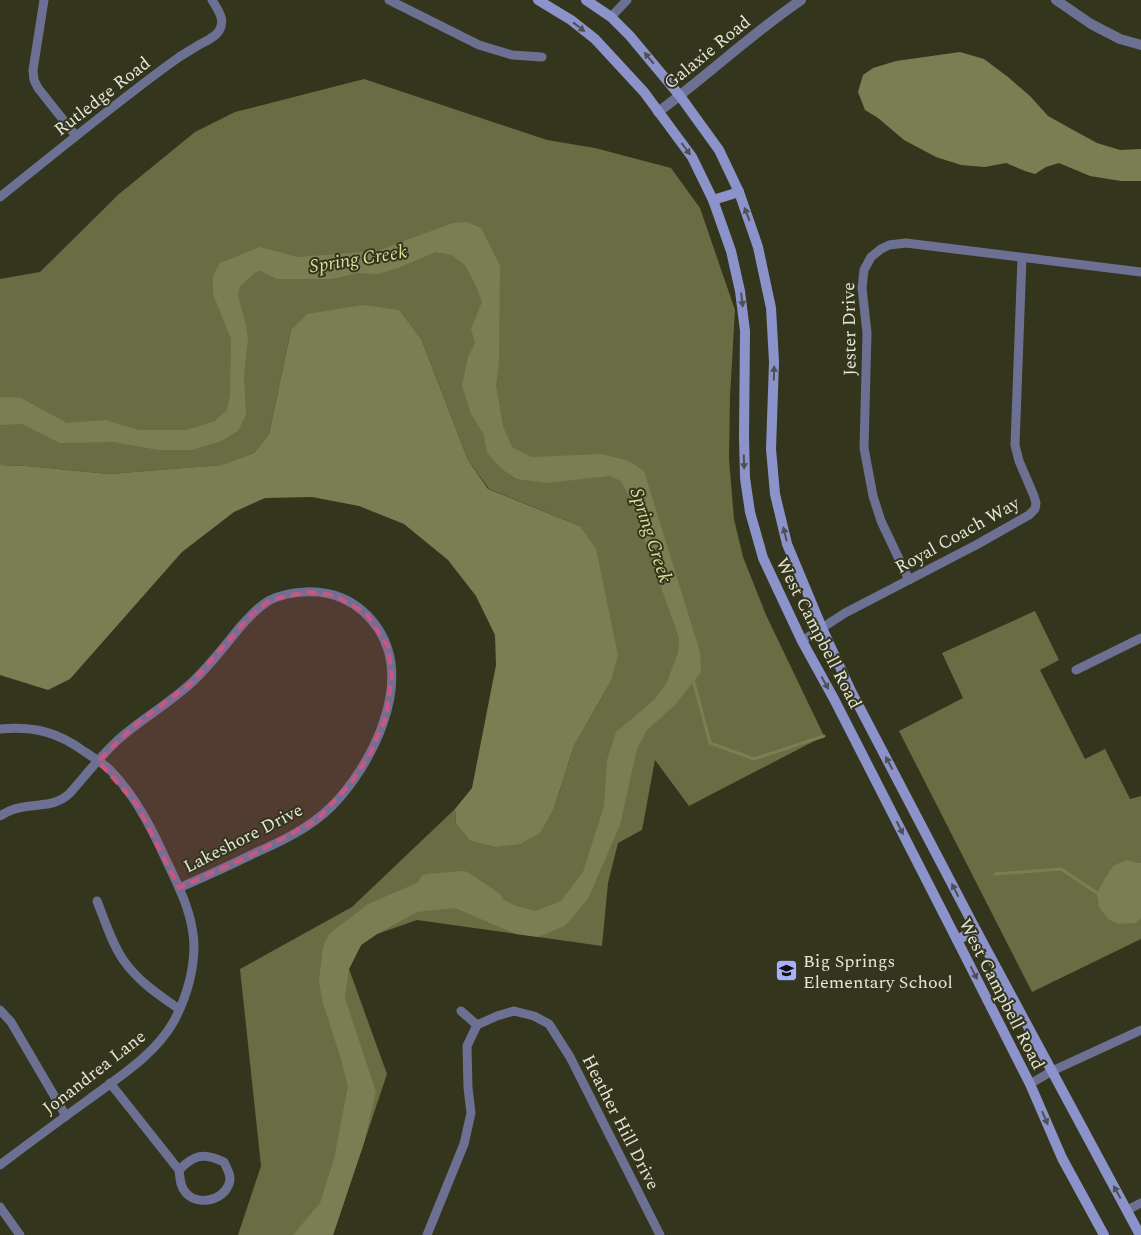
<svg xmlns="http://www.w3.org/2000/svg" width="1141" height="1235" font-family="Spectral,serif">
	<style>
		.forest { fill: #6a6c43 }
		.water { fill: #7b7d53 }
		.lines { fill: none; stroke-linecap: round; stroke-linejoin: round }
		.stream { stroke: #7b7d53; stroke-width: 3 }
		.river { stroke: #7b7d53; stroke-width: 20 }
		.minor { stroke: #6c7194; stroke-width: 9 }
		.tertiary { stroke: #6c7194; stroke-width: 10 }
		.secondary { stroke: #8c93ca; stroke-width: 10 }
		.oneway { fill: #4e5151 }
		.marked { fill: #cc5680; fill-opacity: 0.2; stroke: #cc5680; stroke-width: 4; stroke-dasharray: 10 6; stroke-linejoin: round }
		.labels { text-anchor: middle; stroke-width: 4; stroke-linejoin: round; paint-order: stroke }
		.street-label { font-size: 18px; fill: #e5e6d7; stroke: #34351d }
		.poi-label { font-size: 18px; fill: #e5e6d7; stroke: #34351d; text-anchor: start }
		.water-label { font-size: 19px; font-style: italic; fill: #dcdf9a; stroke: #34351d }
	</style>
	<rect width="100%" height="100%" fill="#34351d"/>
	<g class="forest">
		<polygon points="364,79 547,140 595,148 671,168 700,208 735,310 730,397 729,459 734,519 743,557 766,615 824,736 689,806 655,760 642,830 618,843 608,883 602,946 417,920 377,934 361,945 349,969 387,1074 333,1235 238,1235 261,1166 240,969 352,907 455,809 456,824 470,841 495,847 554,808 574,746 611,681 580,526 489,489 468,460 422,341 291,330 269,434 254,453 223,465 109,474 27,466 0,465 0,279 40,272 119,194 195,132 235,112"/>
		<polygon points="1035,611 1059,660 1040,670 1085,759 1105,749 1130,799 1141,796 1141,939 1032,992 899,731 963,698 942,653"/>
	</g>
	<g class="water">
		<polygon points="960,52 984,59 1008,77 1030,96 1048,116 1075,131 1097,143 1120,150 1141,149 1141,181 1121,181 1090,176 1059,163 1046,167 1035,174 1025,171 1006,163 985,167 961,165 936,157 904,140 878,118 865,110 858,92 863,75 873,68 896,61"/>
		<polygon points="467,222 481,228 500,266 499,360 496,386 503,426 512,447 531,457 602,454 629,461 644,471 700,652 701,672 675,705 647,730 637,749 620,825 588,899 565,926 538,937 516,934 455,908 417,912 377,934 361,945 349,969 345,998 376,1092 364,1143 333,1235 293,1235 320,1203 334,1159 348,1086 340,1056 322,1000 319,980 323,947 329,934 368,904 417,883 445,880 482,889 516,906 535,911 561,901 583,872 604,806 607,760 616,732 647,706 655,699 667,682 678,653 679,638 629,496 621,481 610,476 547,483 517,479 503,470 487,453 484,435 471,414 462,386 468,357 475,343 471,329 482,302 477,288 465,265 452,255 436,252 398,268 378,274 357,273 332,279 277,279 261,271 256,272 240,286 238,295 246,325 248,339 244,376 246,415 238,431 221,441 192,450 158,450 114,442 60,443 22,424 0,425 0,398 4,397 21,398 67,423 105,420 139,430 187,430 215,421 227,410 230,395 231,339 213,294 213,276 220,263 260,247 298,257 377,251 453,223"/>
		<polygon points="363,305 399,310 422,341 468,460 488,489 580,526 596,549 618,655 611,681 574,746 554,808 540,833 520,844 495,847 470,841 456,824 455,809 472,788 496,665 495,635 476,596 448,560 404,524 359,506 312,497 265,498 234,512 182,552 70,679 48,690 0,675 0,465 27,466 109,474 222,465 254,453 269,434 291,330 307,314"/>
		<polygon points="1126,860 1139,863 1141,863 1141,918 1135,923 1119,924 1108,919 1099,907 1097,893 1104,880 1113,866"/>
	</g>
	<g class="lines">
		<g class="stream">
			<polyline points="693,679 710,743 754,759 824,736"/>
			<polyline points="995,874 1061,869 1097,893 1101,892"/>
		</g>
		<polyline class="river" points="428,884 463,881 493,901"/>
		<g class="minor">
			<polyline points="44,0 33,70 34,80 38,88 76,136"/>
			<polyline points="389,0 479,45 512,55 542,57"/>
			<polyline points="611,17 627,0"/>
			<path d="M0,197c55,-44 111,-90 168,-132 8,-6 17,-12 26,-17 7,-5 20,-9 25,-17 7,-11 -1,-21 -7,-31"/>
			<polyline points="909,580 881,521 873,496 864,448 867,333 862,288 864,270 871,257 881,249 889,245 906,243 1141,272"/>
			<polyline points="802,641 845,613 976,545 1029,515 1035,509 1036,503 1034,496 1019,461 1015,445 1022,258"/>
			<polyline points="1076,670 1141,638"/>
			<path d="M0,729c34,-3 58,3 85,23 9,6 20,12 27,20 24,25 41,59 55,90 13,27 26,53 27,83 0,26 -8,53 -20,76 -19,34 -55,56 -86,79 -29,21 -59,43 -88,65"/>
			<path d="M0,816c9,-6 19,-9 30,-10 16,-2 27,-1 40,-13 16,-18 31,-38 50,-55 22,-19 48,-34 70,-54 19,-17 35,-39 51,-58 9,-10 18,-20 29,-26 21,-10 51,-11 72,-2 16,7 28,18 37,32 34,54 -7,135 -47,176 -22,22 -50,35 -79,48 -24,12 -49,23 -74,34"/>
			<path d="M97,901c8,20 15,43 27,60 15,21 35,34 55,48"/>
			<polyline points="0,1010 11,1022 66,1116"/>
			<polyline points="461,1011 477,1025"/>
			<path d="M110,1083l69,87c1,8 1,17 7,23 12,13 36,8 43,-9 3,-8 -2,-15 -5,-22 -21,-10 -30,-7 -45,8"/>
			<polyline points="1030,1084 1052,1071 1141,1030"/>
			<polyline points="0,1207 20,1235"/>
			<polyline points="1127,1210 1141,1203"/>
			<polyline points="427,1235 464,1144 471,1113 468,1088 467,1046 477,1025 497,1016 514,1011 534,1016 549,1024 570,1057 660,1235"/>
		</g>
		<g class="tertiary">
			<polyline points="1056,0 1091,24 1120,39 1141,45"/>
			<path d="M658,112c49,-36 93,-78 143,-112"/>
		</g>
		<g class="secondary">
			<polyline points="538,0 571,20 595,39 644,92 692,157 713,200 731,251 740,291 745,331 744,437 745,478 750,512 763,558 802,641 834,699 957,940 1030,1084 1062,1158 1104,1235"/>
			<polyline points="586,0 611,17 630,36 680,96 719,150 739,192 758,247 771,308 774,362 771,449 775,494 787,544 822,628 851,691 976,930 1140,1235"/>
			<polyline points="713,200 739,192"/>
			<polyline points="957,940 976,930"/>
		</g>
	</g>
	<defs><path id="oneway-solid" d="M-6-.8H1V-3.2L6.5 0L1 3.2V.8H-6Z" transform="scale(1.25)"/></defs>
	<g class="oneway">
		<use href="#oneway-solid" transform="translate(579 27) rotate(38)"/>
		<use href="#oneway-solid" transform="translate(649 58) rotate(-130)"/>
		<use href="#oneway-solid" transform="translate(686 149) rotate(53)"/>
		<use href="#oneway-solid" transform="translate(747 214) rotate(-111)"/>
		<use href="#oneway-solid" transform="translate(742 300) rotate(83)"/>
		<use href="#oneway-solid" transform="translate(774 373) rotate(-89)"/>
		<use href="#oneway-solid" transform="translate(744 462) rotate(88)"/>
		<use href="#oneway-solid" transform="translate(785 534) rotate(-104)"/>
		<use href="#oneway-solid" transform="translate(825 683) rotate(61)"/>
		<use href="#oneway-solid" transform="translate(889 763) rotate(-118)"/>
		<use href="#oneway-solid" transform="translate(900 828) rotate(63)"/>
		<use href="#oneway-solid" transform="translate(955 890) rotate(-117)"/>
		<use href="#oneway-solid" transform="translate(974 973) rotate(63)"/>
		<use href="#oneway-solid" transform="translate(1045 1118) rotate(67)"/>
		<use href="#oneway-solid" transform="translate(1117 1192) rotate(-119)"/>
	</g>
	<path class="marked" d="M307,592l27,3 32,18 22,33 4,30 -6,41 -16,37 -19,29 -34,37 -69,37 -69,31 -42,-83 -39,-44 37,-36 56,-42 59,-67 20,-16z"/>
	<defs>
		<symbol id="school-square" viewBox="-11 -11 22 22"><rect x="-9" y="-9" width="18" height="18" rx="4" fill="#a7b0fc" stroke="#34351d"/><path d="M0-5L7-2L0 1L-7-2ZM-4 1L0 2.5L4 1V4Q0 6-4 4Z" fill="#111"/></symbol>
	</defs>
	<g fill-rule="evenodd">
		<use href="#school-square" x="774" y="958" width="25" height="25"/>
	</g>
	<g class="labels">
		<g class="street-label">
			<text transform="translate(707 52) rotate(-39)" y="6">Galaxie Road</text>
			<text transform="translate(102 96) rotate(-38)" y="6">Rutledge Road</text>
			<text transform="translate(849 329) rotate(-91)" y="6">Jester Drive</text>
			<text transform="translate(957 535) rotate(-29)" y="6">Royal Coach Way</text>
			<text transform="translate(819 633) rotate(63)" y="6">West Campbell Road</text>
			<text transform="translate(243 838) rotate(-27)" y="6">Lakeshore Drive</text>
			<text transform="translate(1002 994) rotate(63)" y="6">West Campbell Road</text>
			<text transform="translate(94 1072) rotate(-38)" y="6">Jonandrea Lane</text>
			<text transform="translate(621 1122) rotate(63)" y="6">Heather Hill Drive</text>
		</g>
		<g class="poi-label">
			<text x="803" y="967">Big Springs<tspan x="803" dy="21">Elementary School</tspan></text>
		</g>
		<g class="water-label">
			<text transform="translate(358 258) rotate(-9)" y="7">Spring Creek</text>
			<text transform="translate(652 535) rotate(72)" y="7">Spring Creek</text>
		</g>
	</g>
</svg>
